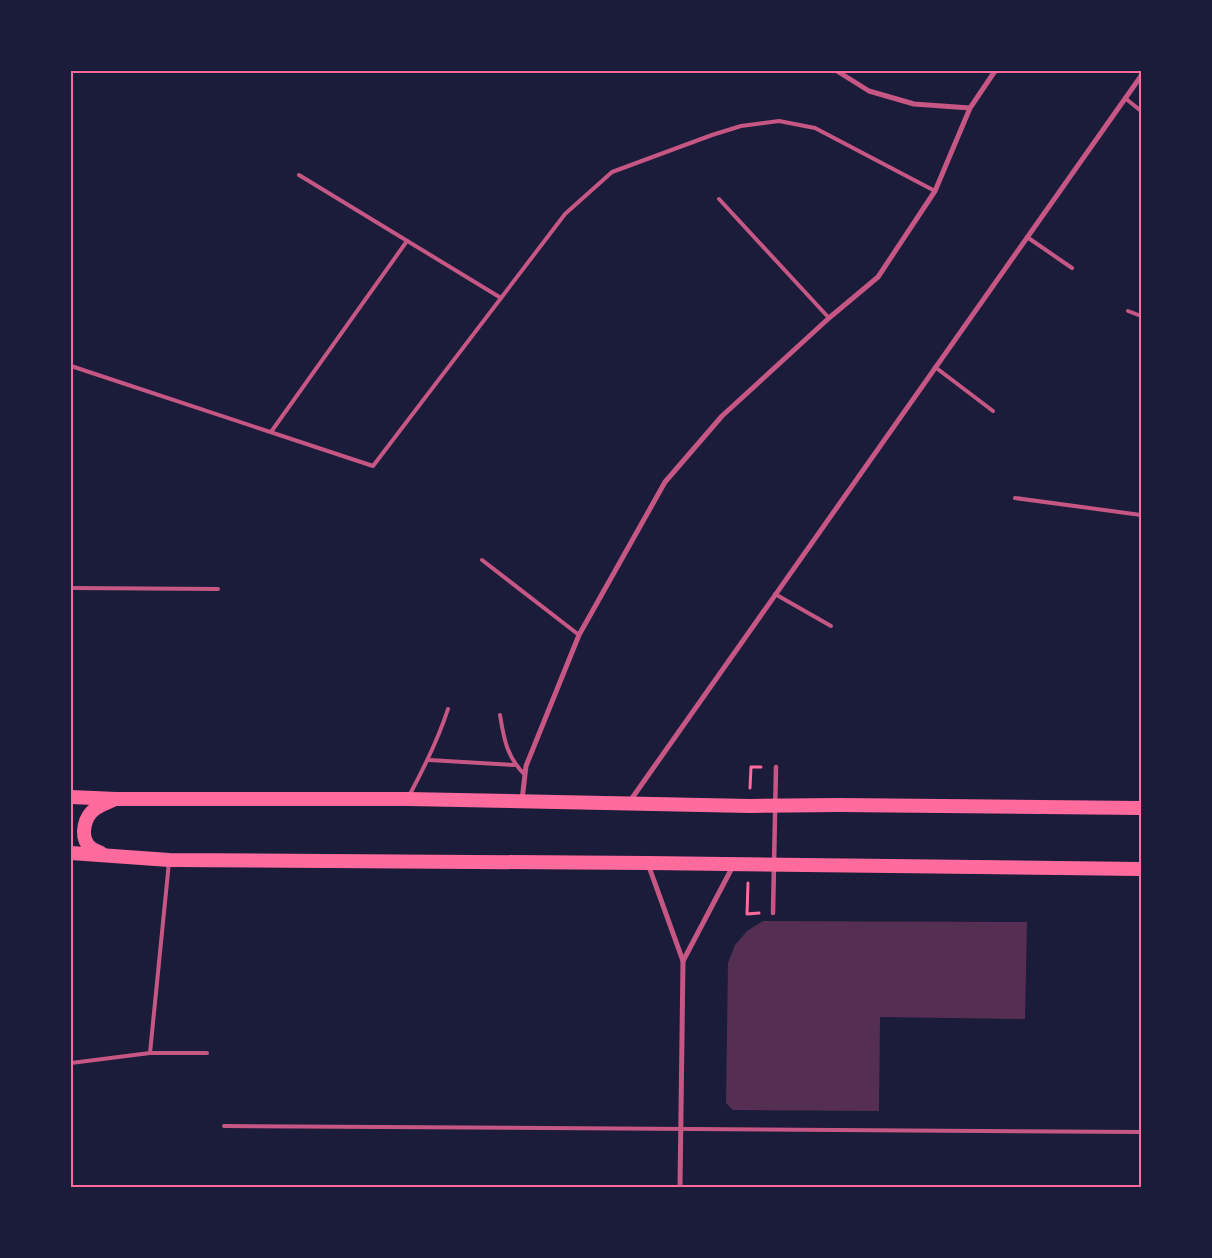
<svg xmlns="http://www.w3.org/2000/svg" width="1212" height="1258" font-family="Quicksand,sans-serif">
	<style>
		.building { fill: #542f53 }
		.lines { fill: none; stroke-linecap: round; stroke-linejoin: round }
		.path { stroke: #ff6b9d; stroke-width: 3 }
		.service { stroke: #c65784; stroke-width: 4 }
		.pedestrian { stroke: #c65784; stroke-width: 4.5 }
		.minor { stroke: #c65784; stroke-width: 5 }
		.trunk { stroke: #ff6b9d; stroke-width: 14 }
		.neatline { fill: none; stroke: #ff6b9d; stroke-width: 2 }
	</style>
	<rect width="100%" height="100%" fill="#1b1b3a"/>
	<polygon class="building" points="763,921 1027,922 1025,1019 880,1017 879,1111 733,1110 726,1103 728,963 735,945 747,931"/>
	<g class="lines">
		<g class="path">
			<polyline points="750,788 751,767 761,767"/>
			<polyline points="748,883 747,914 759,913"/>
		</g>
		<g class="service">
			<polyline points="1125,98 1141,111"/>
			<polyline points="299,175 501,298"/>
			<polyline points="719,199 829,318"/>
			<polyline points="1027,237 1072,268"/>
			<polyline points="1128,311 1141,316"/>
			<polyline points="71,366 373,466 565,214 612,172 712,135 741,126 779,121 815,128 935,191"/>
			<polyline points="935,367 993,411"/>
			<polyline points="271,432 407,241"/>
			<polyline points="1015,498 1141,515"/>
			<polyline points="482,560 579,635"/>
			<polyline points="71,588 218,589"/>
			<polyline points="775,594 831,626"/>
			<path d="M500,715c4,25 7,42 25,60"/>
			<polyline points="429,760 514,765"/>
			<path d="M409,796c15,-28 29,-56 39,-87"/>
			<polyline points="150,1053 169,862"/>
			<polyline points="71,1063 150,1053 207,1053"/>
			<polyline points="224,1126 1141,1132"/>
		</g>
		<polyline class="pedestrian" points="773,913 776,767"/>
		<g class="minor">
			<polyline points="837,71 869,91 914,104 970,108"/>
			<polyline points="522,800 526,766 579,635 665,482 722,416 829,318 878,277 935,191 970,108 995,71"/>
			<polyline points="630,801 1141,76"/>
			<polyline points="648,864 683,961 680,1187"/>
			<polyline points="683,961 733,866"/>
		</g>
		<g class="trunk">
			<polyline points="71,797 116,799 408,799 750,806 839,805 1141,808"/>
			<polyline points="71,853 169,860 648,863 1141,869"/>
			<path d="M101,853c-5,-2 -10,-4 -13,-8 -8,-11 -3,-29 7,-36 5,-4 12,-6 18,-9"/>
		</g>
	</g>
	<rect width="1212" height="1258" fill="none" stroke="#1b1b3a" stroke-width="145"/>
	<rect x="72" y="72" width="1068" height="1114" class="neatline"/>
</svg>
